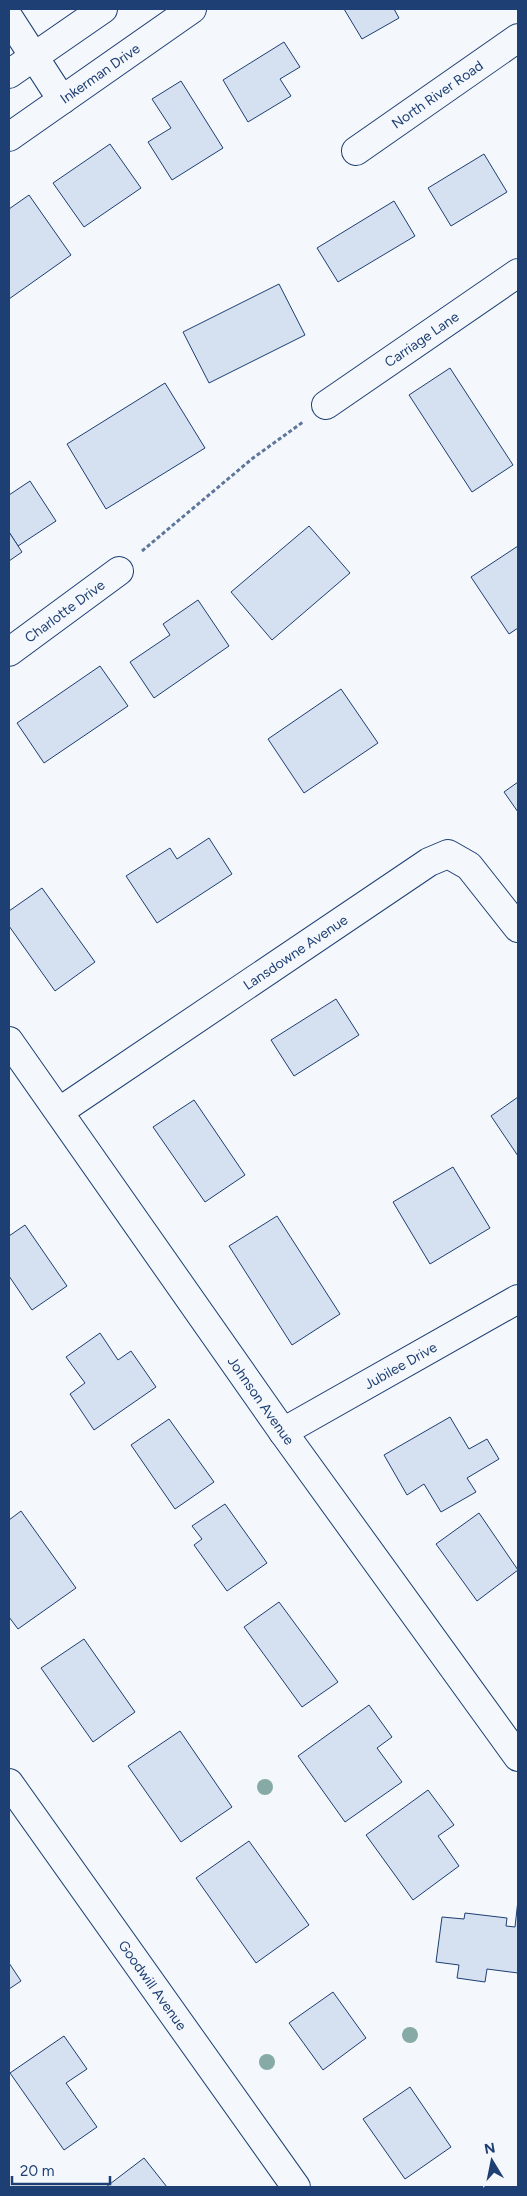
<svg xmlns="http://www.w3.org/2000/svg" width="527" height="2196" font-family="Figtree,sans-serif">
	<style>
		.building { fill: #d5e0f0; stroke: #1d3f73 }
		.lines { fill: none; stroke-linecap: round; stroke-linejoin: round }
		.minor-casing { stroke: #1d3f73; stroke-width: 30 }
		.path { stroke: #5e769c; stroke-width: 3; stroke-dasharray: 4 2.5; stroke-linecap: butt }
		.minor { stroke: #f4f7fb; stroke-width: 28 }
		.tree { fill: #86aba6 }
		.labels { text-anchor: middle; stroke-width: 4; stroke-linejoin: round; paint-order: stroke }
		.street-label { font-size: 14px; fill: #1d3f73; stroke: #f4f7fb }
	</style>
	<rect width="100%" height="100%" fill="#f4f7fb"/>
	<g class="building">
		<polygon points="344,9 394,9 399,18 362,39"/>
		<polygon points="284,42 300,67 280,79 291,96 248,122 223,80"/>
		<polygon points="181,81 223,148 172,180 148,142 171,128 152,99"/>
		<polygon points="110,144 141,188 84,227 53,183"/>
		<polygon points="484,154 507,192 451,226 428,188"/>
		<polygon points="29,195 71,255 9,299 9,209"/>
		<polygon points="394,201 415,236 338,282 317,248"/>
		<polygon points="279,284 305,335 209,383 183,332"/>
		<polygon points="450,368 513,465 472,492 409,395"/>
		<polygon points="165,383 205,448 106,509 67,444"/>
		<polygon points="30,481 56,521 18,546 9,532 9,495"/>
		<polygon points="309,526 350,573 272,640 231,592"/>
		<polygon points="9,532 22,552 9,561"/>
		<polygon points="518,546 518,628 509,634 471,577"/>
		<polygon points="198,600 229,646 154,698 130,662 170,635 163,624"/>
		<polygon points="100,666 128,706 44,763 17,723"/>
		<polygon points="341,689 378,743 304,793 268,739"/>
		<polygon points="518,782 518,812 504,792"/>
		<polygon points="209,838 232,874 157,923 126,876 170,848 177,859"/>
		<polygon points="42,888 95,962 55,991 9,926 9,911"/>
		<polygon points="336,999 359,1035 294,1076 271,1040"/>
		<polygon points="518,1097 518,1156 491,1116"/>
		<polygon points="194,1100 245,1175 205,1202 153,1127"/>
		<polygon points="453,1167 490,1228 430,1264 393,1202"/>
		<polygon points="277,1216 340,1314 292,1345 229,1246"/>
		<polygon points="25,1225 67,1286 32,1310 9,1276 9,1236"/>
		<polygon points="100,1333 118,1360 131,1351 156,1387 94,1430 70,1394 85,1383 66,1357"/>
		<polygon points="450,1417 469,1449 487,1439 499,1459 467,1478 476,1492 441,1512 424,1484 407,1495 384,1455"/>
		<polygon points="169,1419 214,1482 175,1509 131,1445"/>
		<polygon points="225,1504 267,1563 227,1591 194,1545 202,1539 192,1526"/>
		<polygon points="21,1511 76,1588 18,1629 9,1617 9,1520"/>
		<polygon points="479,1513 518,1570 477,1601 436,1544"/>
		<polygon points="279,1602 338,1682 302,1707 244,1627"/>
		<polygon points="84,1639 135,1712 93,1742 41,1668"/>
		<polygon points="369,1705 392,1737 377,1748 402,1782 345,1822 298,1756"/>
		<polygon points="180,1731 232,1807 181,1842 128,1766"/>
		<polygon points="428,1790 454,1825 438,1836 459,1866 413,1900 366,1835"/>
		<polygon points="249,1841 309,1925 256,1963 196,1878"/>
		<polygon points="518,1900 518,1973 487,1969 485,1982 457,1978 459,1965 436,1962 442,1917 464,1919 465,1913 507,1918 506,1926 515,1927"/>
		<polygon points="9,1963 21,1981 9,1989"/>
		<polygon points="333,1992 366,2038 323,2070 289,2023"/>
		<polygon points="64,2036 87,2069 66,2083 97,2127 64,2150 10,2073"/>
		<polygon points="410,2087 451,2147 405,2179 363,2119"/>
		<polygon points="144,2158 167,2187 106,2187"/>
	</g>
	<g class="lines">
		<defs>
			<g id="minor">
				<polyline points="9,18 62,100"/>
				<polyline points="9,74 103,9"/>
				<path id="s1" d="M9,137l183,-128"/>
				<path id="s2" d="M356,151l162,-113"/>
				<path id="s3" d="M326,405l192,-132"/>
				<path id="s4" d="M9,652l110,-81"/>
				<path id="s5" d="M9,1041l274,391 235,325"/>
				<path id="s6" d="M60,1111l369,-249 19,-8 21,12 49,62"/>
				<path id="s7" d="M283,1432l235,-133"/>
				<path id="s8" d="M9,1783l287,404"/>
			</g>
		</defs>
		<use href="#minor" class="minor-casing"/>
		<polyline class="path" points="142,551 253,458 303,422"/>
		<use href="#minor" class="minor"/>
	</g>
	<g class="tree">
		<circle cx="265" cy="1787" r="8"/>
		<circle cx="410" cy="2035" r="8"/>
		<circle cx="267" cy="2062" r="8"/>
	</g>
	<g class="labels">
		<g class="street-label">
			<text dy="5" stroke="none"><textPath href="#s1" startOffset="111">Inkerman Drive</textPath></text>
			<text dy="5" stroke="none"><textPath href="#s2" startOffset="99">North River Road</textPath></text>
			<text dy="5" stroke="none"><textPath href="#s3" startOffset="116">Carriage Lane</textPath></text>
			<text dy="5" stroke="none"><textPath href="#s4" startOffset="69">Charlotte Drive</textPath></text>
			<text dy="5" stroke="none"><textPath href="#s6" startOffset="284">Lansdowne Avenue</textPath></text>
			<text dy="5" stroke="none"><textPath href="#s7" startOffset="135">Jubilee Drive</textPath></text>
			<text dy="5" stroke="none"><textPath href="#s5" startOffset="439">Johnson Avenue</textPath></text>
			<text dy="5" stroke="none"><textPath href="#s8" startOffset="248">Goodwill Avenue</textPath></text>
		</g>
	</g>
	<rect width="527" height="2196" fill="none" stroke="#1d3f73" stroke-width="20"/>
	<g transform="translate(492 2161) rotate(350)" stroke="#f4f7fb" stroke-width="4" paint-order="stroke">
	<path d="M0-4L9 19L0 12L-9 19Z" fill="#1d3f73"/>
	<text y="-8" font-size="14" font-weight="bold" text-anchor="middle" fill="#1d3f73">N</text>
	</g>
	<path d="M12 2176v8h98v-8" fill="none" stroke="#1d3f73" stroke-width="2.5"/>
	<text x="20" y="2176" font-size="15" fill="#1d3f73" stroke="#f4f7fb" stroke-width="4" paint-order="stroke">20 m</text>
</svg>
